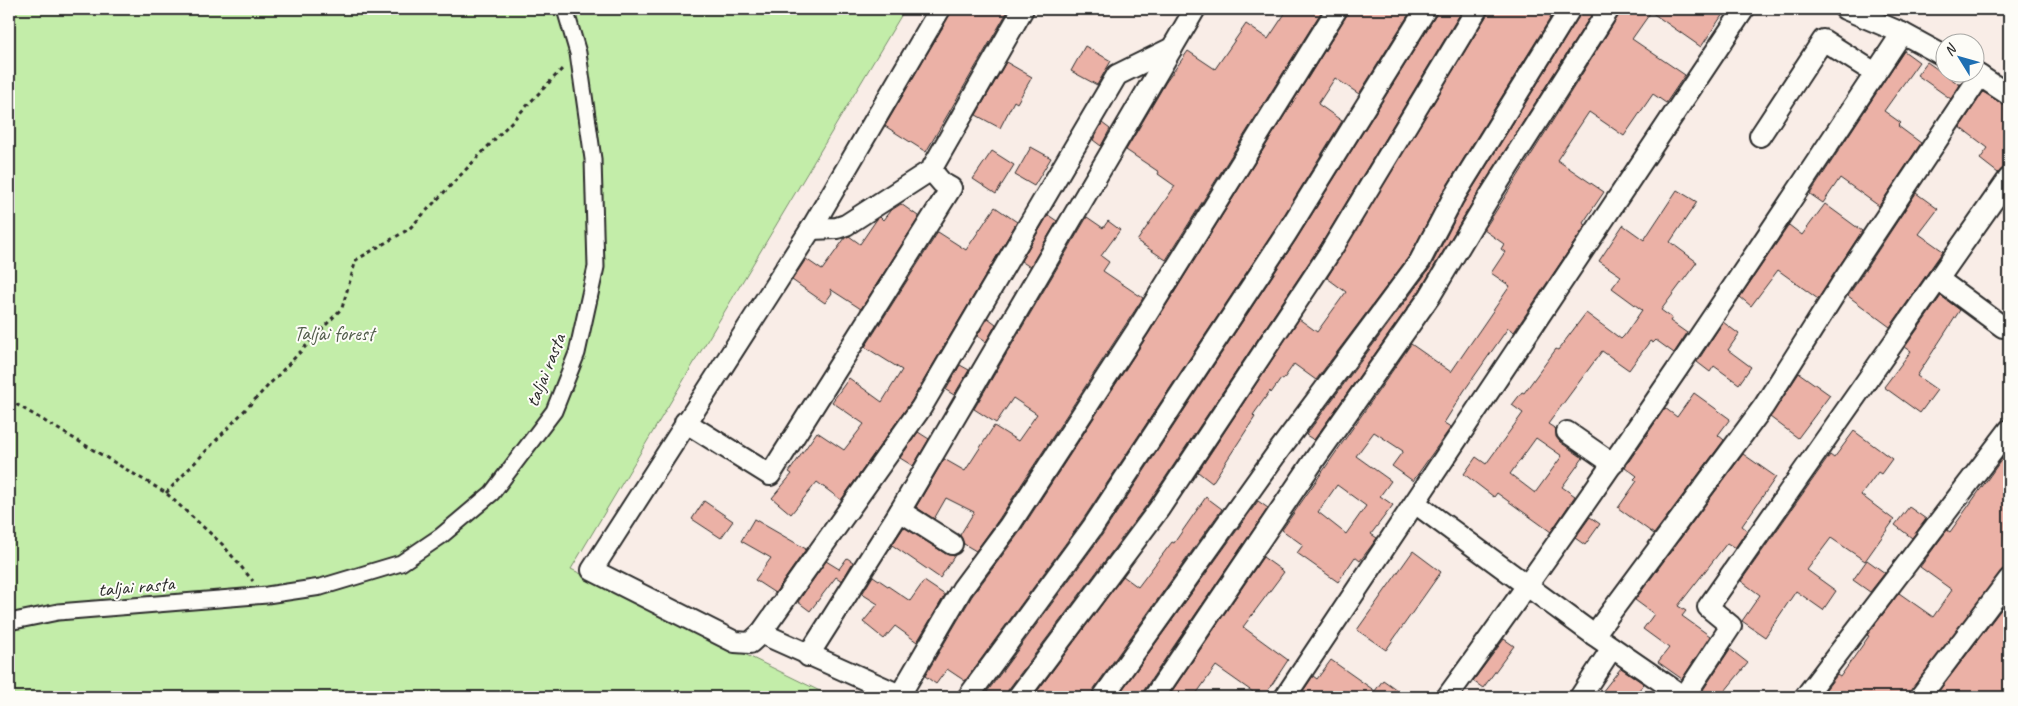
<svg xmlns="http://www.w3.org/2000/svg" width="2018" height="706" font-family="Caveat,sans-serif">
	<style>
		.green { fill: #c3eda9; stroke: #778c6a }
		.building { fill: #ebb1a6; stroke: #2b2b2b; fill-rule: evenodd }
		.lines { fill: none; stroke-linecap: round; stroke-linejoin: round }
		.pedestrian-casing { stroke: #2b2b2b; stroke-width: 19 }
		.minor-casing { stroke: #2b2b2b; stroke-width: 24 }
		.path { stroke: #2b2b2b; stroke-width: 3; stroke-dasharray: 4 4; stroke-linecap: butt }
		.pedestrian { stroke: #fdfcf7; stroke-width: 15 }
		.minor { stroke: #fdfcf7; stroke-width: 20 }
		.labels { text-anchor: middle; stroke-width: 4; stroke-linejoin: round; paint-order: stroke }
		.park-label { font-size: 20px; fill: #515c4a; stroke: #fdfcf7 }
		.street-label { font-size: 20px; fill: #2b2b2b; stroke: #fdfcf7 }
	</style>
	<rect width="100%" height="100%" fill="#f9ede7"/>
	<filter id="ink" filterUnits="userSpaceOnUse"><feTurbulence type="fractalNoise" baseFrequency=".02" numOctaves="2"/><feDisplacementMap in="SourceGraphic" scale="10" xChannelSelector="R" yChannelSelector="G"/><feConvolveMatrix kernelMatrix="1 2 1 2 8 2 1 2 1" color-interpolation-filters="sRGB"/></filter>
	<g filter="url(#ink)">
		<polygon class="green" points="9,9 905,9 571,569 832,697 9,697"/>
		<g class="building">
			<polygon points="953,9 1009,9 926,152 885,126"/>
			<polygon points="1288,9 1323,9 1166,260 1137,241 1175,186 1158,174 1159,172 1126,150 1166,82 1188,51 1215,69 1246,24 1268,39"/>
			<polygon points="1349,9 1412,9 1359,94 1335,78 1318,104 1342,121 1276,228 1082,521 965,681 947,669 936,684 925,676 972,596 1019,533 1149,333 1347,15"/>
			<polygon points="1438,9 1463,9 1320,246 1149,502 1008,690 1006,697 995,697 987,692 1102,535 1296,240 1436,15"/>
			<polygon points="1489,9 1556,9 1443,192 1410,255 1316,380 1294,364 1283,380 1281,379 1271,393 1270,391 1253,415 1255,417 1212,483 1198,472 1299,319 1317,332 1346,292 1327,278 1487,15"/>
			<polygon points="1582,9 1595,9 1481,188 1420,290 1314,440 1306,435 1430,268 1463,204 1580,15"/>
			<path d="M1621,9h94l8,5 -22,33 -50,-35 -19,27 53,36 -19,28 -13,-9 -29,42 -35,-24 -32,48 47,32 -21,31 3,2 -72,107 -6,-4 -44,63 -20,32 7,4 -38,54 -21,-15 11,-15 -29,-19 -18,24 35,25 -11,15 13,9 -22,29 6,4 -5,7 -12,16 -5,-4 -17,25 -41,-29 6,-8 -21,-15 129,-186 40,28 59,-86 -19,-13 14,-21 -4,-3 3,-5 -20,-14 135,-215zM1337,485l29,21 -20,28 -28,-22z"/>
			<polygon points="1085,46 1111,61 1097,85 1071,71"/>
			<polygon points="1904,51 1919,62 1884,111 1901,123 1898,126 1921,143 1879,206 1840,178 1823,203 1810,194"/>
			<polygon points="1006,62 1032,77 1017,103 1014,101 1000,128 976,115"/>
			<polygon points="1927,62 1960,85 1951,99 1917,75"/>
			<polygon points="1983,92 2009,107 2009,166 1998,173 1980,159 1988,148 1960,127"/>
			<polygon points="1102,123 1110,129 1101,146 1093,140"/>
			<polygon points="1031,147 1051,158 1034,186 1015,175"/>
			<polygon points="992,151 1014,165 996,194 973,179"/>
			<path d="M1677,190l20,12 -27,40 27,20 -36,48 11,8 -2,3 17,12 -13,20 -18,-13 -3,3 -3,-2 -21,29 -27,-19 -54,73 8,5v8l4,5 23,16 -21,29 13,9 -24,36 -54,-39 -3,4 -30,-23 12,-17 10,7 37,-51 -11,-8 10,-13 2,1 32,-44 2,1 28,-37 35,26 3,-3 18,-26 -30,-22 9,-12 -22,-15 24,-36 21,15zM1536,438l26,18 -27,37 -25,-19z"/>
			<polygon points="1916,193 1938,209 1919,234 1943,251 1890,327 1848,296"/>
			<polygon points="901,204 918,216 918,219 861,309 830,289 832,293 825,303 792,280 806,259 822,270 845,238 849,236 860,244 877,219 880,217 883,220 890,211"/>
			<polygon points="1825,204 1862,231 1818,299 1778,270 1751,306 1740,297 1789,225 1802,235"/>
			<polygon points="995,207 1017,222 911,402 841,500 817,482 791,514 772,498 792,474 789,472 817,432 844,450 864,424 832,402 849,378 882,402 902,370 865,347 938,232 966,250"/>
			<polygon points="1048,215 1057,221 1030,267 1021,261"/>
			<polygon points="1087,217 1103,228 1108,221 1120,230 1101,256 1109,262 1103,271 1143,298 999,519 976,551 964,544 960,535 974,512 946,498 934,519 916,507 944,459 965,471 994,426 1018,441 1037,414 1013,398 996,423 974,409"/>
			<polygon points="1941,296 1960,310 1917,376 1937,390 1920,413 1884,387 1911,351 1905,347"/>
			<polygon points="988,318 996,324 986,342 977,336"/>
			<polygon points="1723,322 1739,334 1728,350 1751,367 1739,384 1714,366 1710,372 1697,362"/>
			<polygon points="960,365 969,370 954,395 946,390"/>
			<polygon points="1799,373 1830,395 1798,438 1770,417"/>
			<polygon points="1694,393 1730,419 1718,435 1724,440 1654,534 1618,508 1637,481 1634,479 1637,476 1625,467 1665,408 1677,417"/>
			<polygon points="1854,431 1892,459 1881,474 1878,472 1861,495 1894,520 1865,561 1831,538 1807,570 1836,591 1823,610 1796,591 1765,637 1742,621 1760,595 1741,581 1830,455 1834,458"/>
			<polygon points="918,432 929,439 913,466 900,458"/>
			<polygon points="2009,449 2009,562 1911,690 1908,697 1820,697 1837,675 1840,677 1869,636 1867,635 1899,593 1933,617 1952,590 1920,567 1947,530 1950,532"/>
			<polygon points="1743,454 1776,477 1742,526 1747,530 1735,548 1727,543 1678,606 1686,611 1682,616 1710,636 1682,679 1658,662 1669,648 1643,629 1654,614 1635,600"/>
			<polygon points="1206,497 1222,509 1093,690 1091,697 1033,697 1123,576 1138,587 1172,542 1174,543"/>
			<polygon points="704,501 733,521 721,538 692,519"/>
			<polygon points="1258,501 1268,508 1144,690 1142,697 1117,697"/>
			<polygon points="1909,507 1926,519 1912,538 1895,525"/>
			<polygon points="1590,517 1600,524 1585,545 1575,538"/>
			<polygon points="754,519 806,549 775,593 755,580 771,558 741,541"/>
			<polygon points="904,527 946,554 955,555 940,578 892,545"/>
			<polygon points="1413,551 1441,572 1386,650 1357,630"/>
			<polygon points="1263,557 1284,572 1243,627 1288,660 1271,686 1263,697 1260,697 1216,666 1194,697 1168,697"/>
			<polygon points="847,558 853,562 842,581 836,577 810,611 798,602 826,561 839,569"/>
			<polygon points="1867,560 1885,573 1870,592 1853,580"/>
			<polygon points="873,576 910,601 924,581 945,595 917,642 895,626 884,639 863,622 878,604 862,594"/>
			<polygon points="2009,599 2009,697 1935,696"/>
			<polygon points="1504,639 1514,646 1483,688 1473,681"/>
			<polygon points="1730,649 1748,663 1720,697 1712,697 1703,690"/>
			<polygon points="1331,660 1375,691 1383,680 1407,697 1299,697 1313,676 1317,679"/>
			<polygon points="1621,668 1644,684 1633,697 1598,697"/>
		</g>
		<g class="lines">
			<defs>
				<polyline id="pedestrian" points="9,622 58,612 267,595 321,587 401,563 441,536 492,493 554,411 577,353 596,267 593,159 578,53 565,9"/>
				<g id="minor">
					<polyline points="1845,9 1902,33 1946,57"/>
					<polyline points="1974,72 2009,95"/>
					<polyline points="1760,136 1823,40 1875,73"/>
					<polyline points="811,229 837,228 846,225 931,170 1023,9"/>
					<polyline points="1938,279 2003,327"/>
					<polyline points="685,422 770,475 951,188 942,183 931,170"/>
					<polyline points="1567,432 1613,464"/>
					<polyline points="1415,503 1594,635 1684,697 1731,626 1708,607 2009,178"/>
					<polyline points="900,511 952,544"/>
					<polyline points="761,633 750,643 735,642 592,570 811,229 940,9"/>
					<polyline points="1594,635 1764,406 1843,281 1980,76"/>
					<polyline points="808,656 900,511 1195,9"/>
					<polyline points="900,695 962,589 1009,526 1139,327 1337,9"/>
					<polyline points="904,697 761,633 921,408 1117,75 1172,48"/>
					<polyline points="968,697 1092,528 1286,234 1426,9"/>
					<polyline points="1018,697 1159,509 1330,252 1477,9"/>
					<polyline points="1103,697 1277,453 1420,261 1453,198 1570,9"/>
					<polyline points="1154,697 1315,459 1430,296 1491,194 1609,9"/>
					<polyline points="1285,697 1744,9"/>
					<path d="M1447,697c158,-217 307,-440 455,-664"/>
					<polyline points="1580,697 1612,648"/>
					<polyline points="1805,697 2009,430"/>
					<polyline points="1920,697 2009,579"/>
				</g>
			</defs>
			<use href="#pedestrian" class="pedestrian-casing"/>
			<use href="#minor" class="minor-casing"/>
			<g class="path">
				<polyline points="9,400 166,493 222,544 253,581"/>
				<polyline points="166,493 342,308 356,260 409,229 563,68"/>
			</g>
			<use href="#pedestrian" class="pedestrian"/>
			<use href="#minor" class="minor"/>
		</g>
	</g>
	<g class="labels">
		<g class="park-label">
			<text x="334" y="340">Taljai forest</text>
		</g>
		<g class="street-label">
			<text transform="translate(545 370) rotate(-68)" y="7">taljai rasta</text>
			<text transform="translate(136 586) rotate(-5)" y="7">taljai rasta</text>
		</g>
	</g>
	<rect width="2018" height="706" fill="none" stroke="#fdfcf7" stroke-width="30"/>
	<rect x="15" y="15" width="1988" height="676" fill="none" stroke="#2b2b2b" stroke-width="2" filter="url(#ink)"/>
	<g transform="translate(1960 58) rotate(307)"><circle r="24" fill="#fdfcf7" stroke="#a9a8a5"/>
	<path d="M0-4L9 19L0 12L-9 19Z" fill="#1f6fb2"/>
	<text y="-8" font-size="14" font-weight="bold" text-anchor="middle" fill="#2b2b2b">N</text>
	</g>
</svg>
